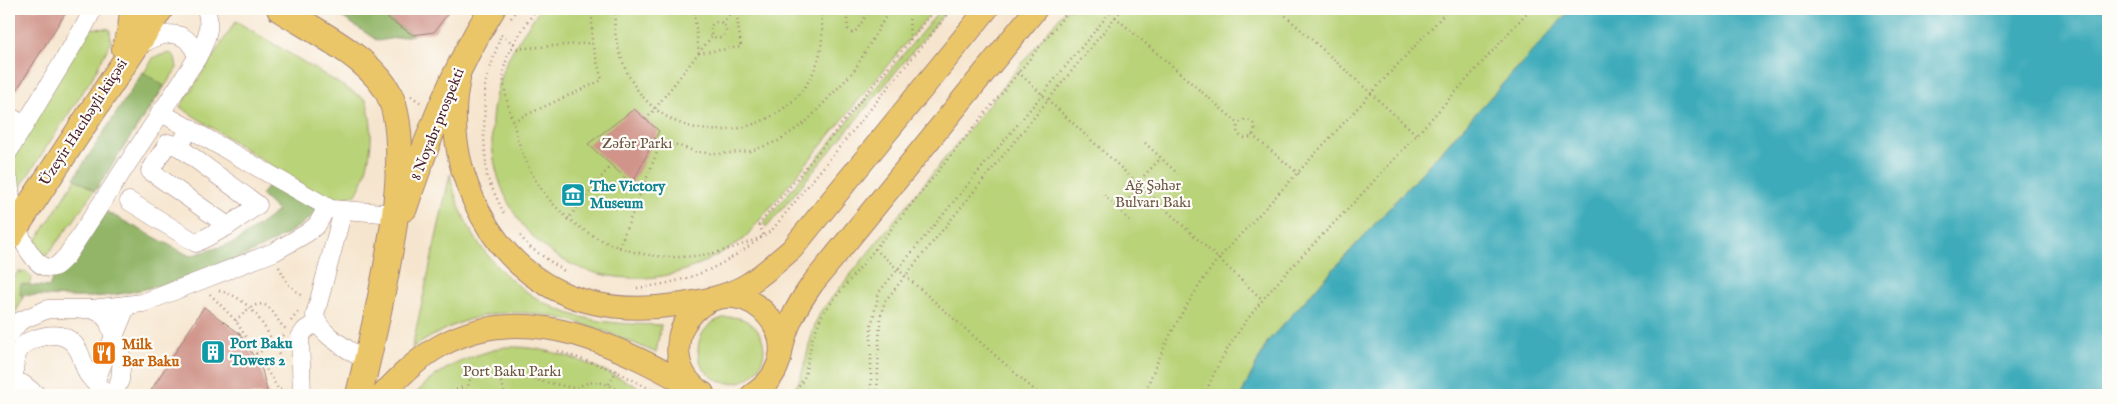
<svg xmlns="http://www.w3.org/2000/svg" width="2117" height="404" font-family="'IM FELL English',serif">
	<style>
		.green { fill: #b9d378; stroke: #827952 }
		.forest { fill: #92b568; stroke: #6e6a4a }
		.water { fill: #3cabba; stroke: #436572 }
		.building { fill: #d0948a }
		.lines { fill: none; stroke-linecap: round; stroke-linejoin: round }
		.minor-casing { stroke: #a0827c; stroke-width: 19 }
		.major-casing { stroke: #a0827c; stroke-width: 24 }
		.highway-casing { stroke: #a0827c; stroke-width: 28 }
		.path { stroke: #a0827c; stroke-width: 2.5; stroke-dasharray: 1 4; stroke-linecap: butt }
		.minor { stroke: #fff; stroke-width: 18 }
		.major { stroke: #ebc669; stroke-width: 22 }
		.highway { stroke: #ebc669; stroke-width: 26 }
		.labels { text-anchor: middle; stroke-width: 4.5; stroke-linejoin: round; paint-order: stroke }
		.street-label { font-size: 15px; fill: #4a1f2b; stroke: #fdfcf7 }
		.park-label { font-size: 15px; fill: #6b5542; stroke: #fdfcf7 }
		.culture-label { font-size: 15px; font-weight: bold; fill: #0d838f; stroke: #fdfcf7; text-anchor: start }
		.food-label { font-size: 15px; font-weight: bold; fill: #c56008; stroke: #fdfcf7; text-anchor: start }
	</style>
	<rect width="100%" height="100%" fill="#fdfcf7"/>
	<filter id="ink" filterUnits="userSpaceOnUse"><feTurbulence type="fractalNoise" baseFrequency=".02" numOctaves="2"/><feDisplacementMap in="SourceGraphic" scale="10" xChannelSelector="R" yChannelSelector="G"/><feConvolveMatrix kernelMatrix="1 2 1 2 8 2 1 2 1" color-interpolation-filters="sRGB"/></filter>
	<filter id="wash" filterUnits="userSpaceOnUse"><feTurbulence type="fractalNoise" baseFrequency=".0096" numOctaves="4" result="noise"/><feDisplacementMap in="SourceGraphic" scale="20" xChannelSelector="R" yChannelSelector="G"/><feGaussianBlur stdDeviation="1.12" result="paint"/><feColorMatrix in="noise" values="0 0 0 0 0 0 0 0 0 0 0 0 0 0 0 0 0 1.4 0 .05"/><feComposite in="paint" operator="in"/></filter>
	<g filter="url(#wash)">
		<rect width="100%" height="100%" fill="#f6e5ce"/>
		<g class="green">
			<path d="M540,9h394l-190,230c-37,23 -67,41 -113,39 -109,-3 -165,-110 -128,-208 9,-22 24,-42 37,-61z"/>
			<polygon points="941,9 948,9 767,227 763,224"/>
			<path d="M1066,9h505l-303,332 -27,54h-450c17,-23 15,-56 30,-84z"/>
			<path d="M236,21l130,79c10,29 5,68 -10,95l-25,5 -16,-6 -135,-87z"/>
			<polygon points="90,28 110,29 111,42 92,78 15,195 12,161 22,134"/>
			<polygon points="170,53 175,57 177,68 74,220 47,255 38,254 34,244 154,57"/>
			<path d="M450,174c12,67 65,126 131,143 26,7 53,7 80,8l-5,28c-51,-23 -111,-48 -168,-38 -26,4 -54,19 -76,33z"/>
			<polygon points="18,272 27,272 32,278 18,308 9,322 9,285"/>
			<circle cx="731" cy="350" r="33"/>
			<path d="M505,347c51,-2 103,24 148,48h-238c23,-28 55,-39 90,-48z"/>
		</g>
		<g class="forest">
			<polygon points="330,9 374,9 413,35 378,41"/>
			<polygon points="143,72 164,86 95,191 74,178"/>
			<path d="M269,185l50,25c-46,44 -164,84 -227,87 -24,1 -49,-2 -72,-2l1,-11 28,3 4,-10 52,-66 85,45 46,-14 42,-31 -17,-16z"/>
		</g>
		<polygon class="water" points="1571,9 2108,9 2108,395 1241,395 1268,341"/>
		<g id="blocks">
			<g class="building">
				<polygon points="9,9 68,9 9,102"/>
				<polygon points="374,9 451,9 434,32 413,35"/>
				<polygon points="634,109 659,131 632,184 588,144"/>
				<polygon points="204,307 240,334 262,370 268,395 148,395"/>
			</g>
		</g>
	</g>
	<g filter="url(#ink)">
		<use href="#blocks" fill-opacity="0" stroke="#a0827c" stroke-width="1"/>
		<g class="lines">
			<defs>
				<g id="minor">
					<path d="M136,48c23,-16 52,-24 61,10"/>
					<polyline points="160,112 331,209 395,214"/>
					<polyline points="9,116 24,125"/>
					<polyline points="179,147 258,205 228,226"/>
					<polyline points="9,151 85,25 93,9"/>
					<path d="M9,180c2,15 2,34 8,47 5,13 20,46 37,40 5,-2 8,-7 12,-10l131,-199c9,-16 15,-31 9,-49"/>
					<polyline points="129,201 196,243 228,226 150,171 168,143 179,147 190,128"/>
					<path d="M343,211l-28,104c4,21 36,35 52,47"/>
					<polyline points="92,309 102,314 108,321 122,358 120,380 113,395"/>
					<polyline points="9,335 20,321 48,309 92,309 143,303 274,252 307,233 317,225 327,207"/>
					<polyline points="9,380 23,384 37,395"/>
					<path d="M14,380c0,-16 0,-33 18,-40 16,-6 34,-9 45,8 5,7 6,17 10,25 4,7 11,12 16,18"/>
					<polyline points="95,382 127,305"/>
					<polyline points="302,395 300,337 305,330 317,322"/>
				</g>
				<g id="major">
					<path d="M459,79c-9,41 -3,84 15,122 39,85 112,117 202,104 24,-4 47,-7 69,-19 17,-10 32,-24 47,-37l195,-240"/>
					<path d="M780,359c4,-30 16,-52 33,-76l223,-274"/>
					<path d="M696,388c-14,-12 -20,-29 -17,-48 1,-12 8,-21 16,-29 49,-48 129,36 57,84"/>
					<path d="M382,395c17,-18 36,-37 58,-49 88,-50 184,3 263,47"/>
				</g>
				<g id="highway">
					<path d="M280,9c33,21 83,45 105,78 38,57 -11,242 -26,308"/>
					<polyline points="125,49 131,30 133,9"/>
					<path d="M404,208c23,-68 49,-138 88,-199"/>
					<polyline points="9,237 160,9"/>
				</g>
			</defs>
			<use href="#minor" class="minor-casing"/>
			<use href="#major" class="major-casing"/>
			<use href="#highway" class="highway-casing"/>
			<g class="path">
				<path d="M536,9c-11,18 -28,38 -32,60 -3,17 8,50 13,67 24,92 117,140 208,114 13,-3 26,-9 39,-14l-5,-11 2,-3 175,-213"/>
				<path d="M616,9c-4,19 1,38 8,56 46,116 220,65 196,-56"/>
				<polyline points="718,9 694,12 699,53 741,47 736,9"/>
				<polyline points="846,9 848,29 852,33 857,30 870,9"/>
				<polyline points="909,9 910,42"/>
				<polyline points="1278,9 1417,135"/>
				<polyline points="848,16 853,9"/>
				<polyline points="1115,17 1239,124"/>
				<polyline points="511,18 517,9"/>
				<circle cx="718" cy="30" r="8"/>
				<polyline points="722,23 734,9"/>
				<polyline points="501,35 514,44"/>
				<polyline points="500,38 485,84 484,137 487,177 505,216"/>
				<polyline points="512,49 592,43"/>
				<polyline points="1018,72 1263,300"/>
				<polyline points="411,96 421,103"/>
				<polyline points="646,120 712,36"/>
				<circle cx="1246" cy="129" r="9"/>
				<polyline points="513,121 602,80 592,43 592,9"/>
				<polyline points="1252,135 1299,174"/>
				<polyline points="1145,143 1178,174"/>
				<polyline points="1137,183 1161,158"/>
				<polyline points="1104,195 1132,223"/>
				<polyline points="1119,210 1140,187"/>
				<polyline points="567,220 611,165"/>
				<polyline points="520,236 531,248 567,273"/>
				<polyline points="619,247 662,140 697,152 719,154 751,151 778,141 806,122 854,71 890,9"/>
				<polyline points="875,249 1040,395"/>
				<polyline points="279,267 288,284 303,297"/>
				<path d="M637,288c63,-8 85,-22 135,-58l180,-221"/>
				<path d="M219,291c35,6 53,47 65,76"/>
				<polyline points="210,294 236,321 279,390 287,389"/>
				<path d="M236,321c7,-8 22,-24 33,-13 7,6 9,15 17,21"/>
				<polyline points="291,321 300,309"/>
				<polyline points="278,350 284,334"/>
				<polyline points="558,351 616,371 661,395"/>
				<polyline points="256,354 274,344"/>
				<polyline points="493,376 523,377 577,389"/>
				<polyline points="609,384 617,370"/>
				<polyline points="411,395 416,389"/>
				<polyline points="442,395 466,386"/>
				<path d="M465,395l5,-15c14,-11 35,-5 34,15"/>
				<path d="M570,395c14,-19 38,-15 53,0"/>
				<polyline points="794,395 805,376 812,339 823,313 1070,9"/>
				<polyline points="871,395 871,327 879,292 1113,9"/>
				<polyline points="877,395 880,319 885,301 1122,9"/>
				<path d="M1144,395c19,-51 41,-91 73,-135l232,-251"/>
				<path d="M1205,395c29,-79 99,-139 155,-199 57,-61 114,-124 170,-187"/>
			</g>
			<use href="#minor" class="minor"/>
			<use href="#major" class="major"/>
			<use href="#highway" class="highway"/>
		</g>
	</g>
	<defs>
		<symbol id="museum-square" viewBox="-11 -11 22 22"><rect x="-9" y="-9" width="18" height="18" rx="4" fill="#0f9aa8" stroke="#fdfcf7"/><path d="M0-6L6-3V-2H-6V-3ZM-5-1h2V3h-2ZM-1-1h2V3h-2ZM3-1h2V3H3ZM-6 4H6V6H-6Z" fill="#fff"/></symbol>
		<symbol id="building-square" viewBox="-11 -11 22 22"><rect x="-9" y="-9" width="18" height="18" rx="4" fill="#0f9aa8" stroke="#fdfcf7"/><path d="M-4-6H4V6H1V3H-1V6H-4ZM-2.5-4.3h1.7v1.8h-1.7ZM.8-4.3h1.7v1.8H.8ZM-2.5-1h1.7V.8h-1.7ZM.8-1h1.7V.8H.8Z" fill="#fff"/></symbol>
		<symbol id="restaurant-square" viewBox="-11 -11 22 22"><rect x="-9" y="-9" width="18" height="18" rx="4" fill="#e8710a" stroke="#fdfcf7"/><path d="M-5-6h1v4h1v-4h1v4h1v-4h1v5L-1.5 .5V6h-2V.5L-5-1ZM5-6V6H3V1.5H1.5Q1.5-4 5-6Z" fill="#fff"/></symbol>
	</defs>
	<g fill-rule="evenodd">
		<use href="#museum-square" x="559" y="181" width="28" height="28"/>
		<use href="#building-square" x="199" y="338" width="28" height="28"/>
		<use href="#restaurant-square" x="90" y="339" width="28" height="28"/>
	</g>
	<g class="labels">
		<g class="street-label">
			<text transform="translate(83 122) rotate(-57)" y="5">Üzeyir Hacıbəyli küçəsi</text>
			<text transform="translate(437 124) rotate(-68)" y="5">8 Noyabr prospekti</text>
		</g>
		<g class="park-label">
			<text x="637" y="148">Zəfər Parkı</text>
			<text x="1153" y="190">Ağ Şəhər<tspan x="1153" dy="17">Bulvarı Bakı</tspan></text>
			<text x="512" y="376">Port Baku Parkı</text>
		</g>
		<g class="culture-label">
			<text x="590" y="191">The Victory<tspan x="590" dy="17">Museum</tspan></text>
			<text x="230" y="348">Port Baku<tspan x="230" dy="17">Towers 2</tspan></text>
		</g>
		<g class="food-label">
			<text x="122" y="349">Milk<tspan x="122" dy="17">Bar Baku</tspan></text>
		</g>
	</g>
	<rect width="2117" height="404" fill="none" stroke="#fdfcf7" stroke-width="30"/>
</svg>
